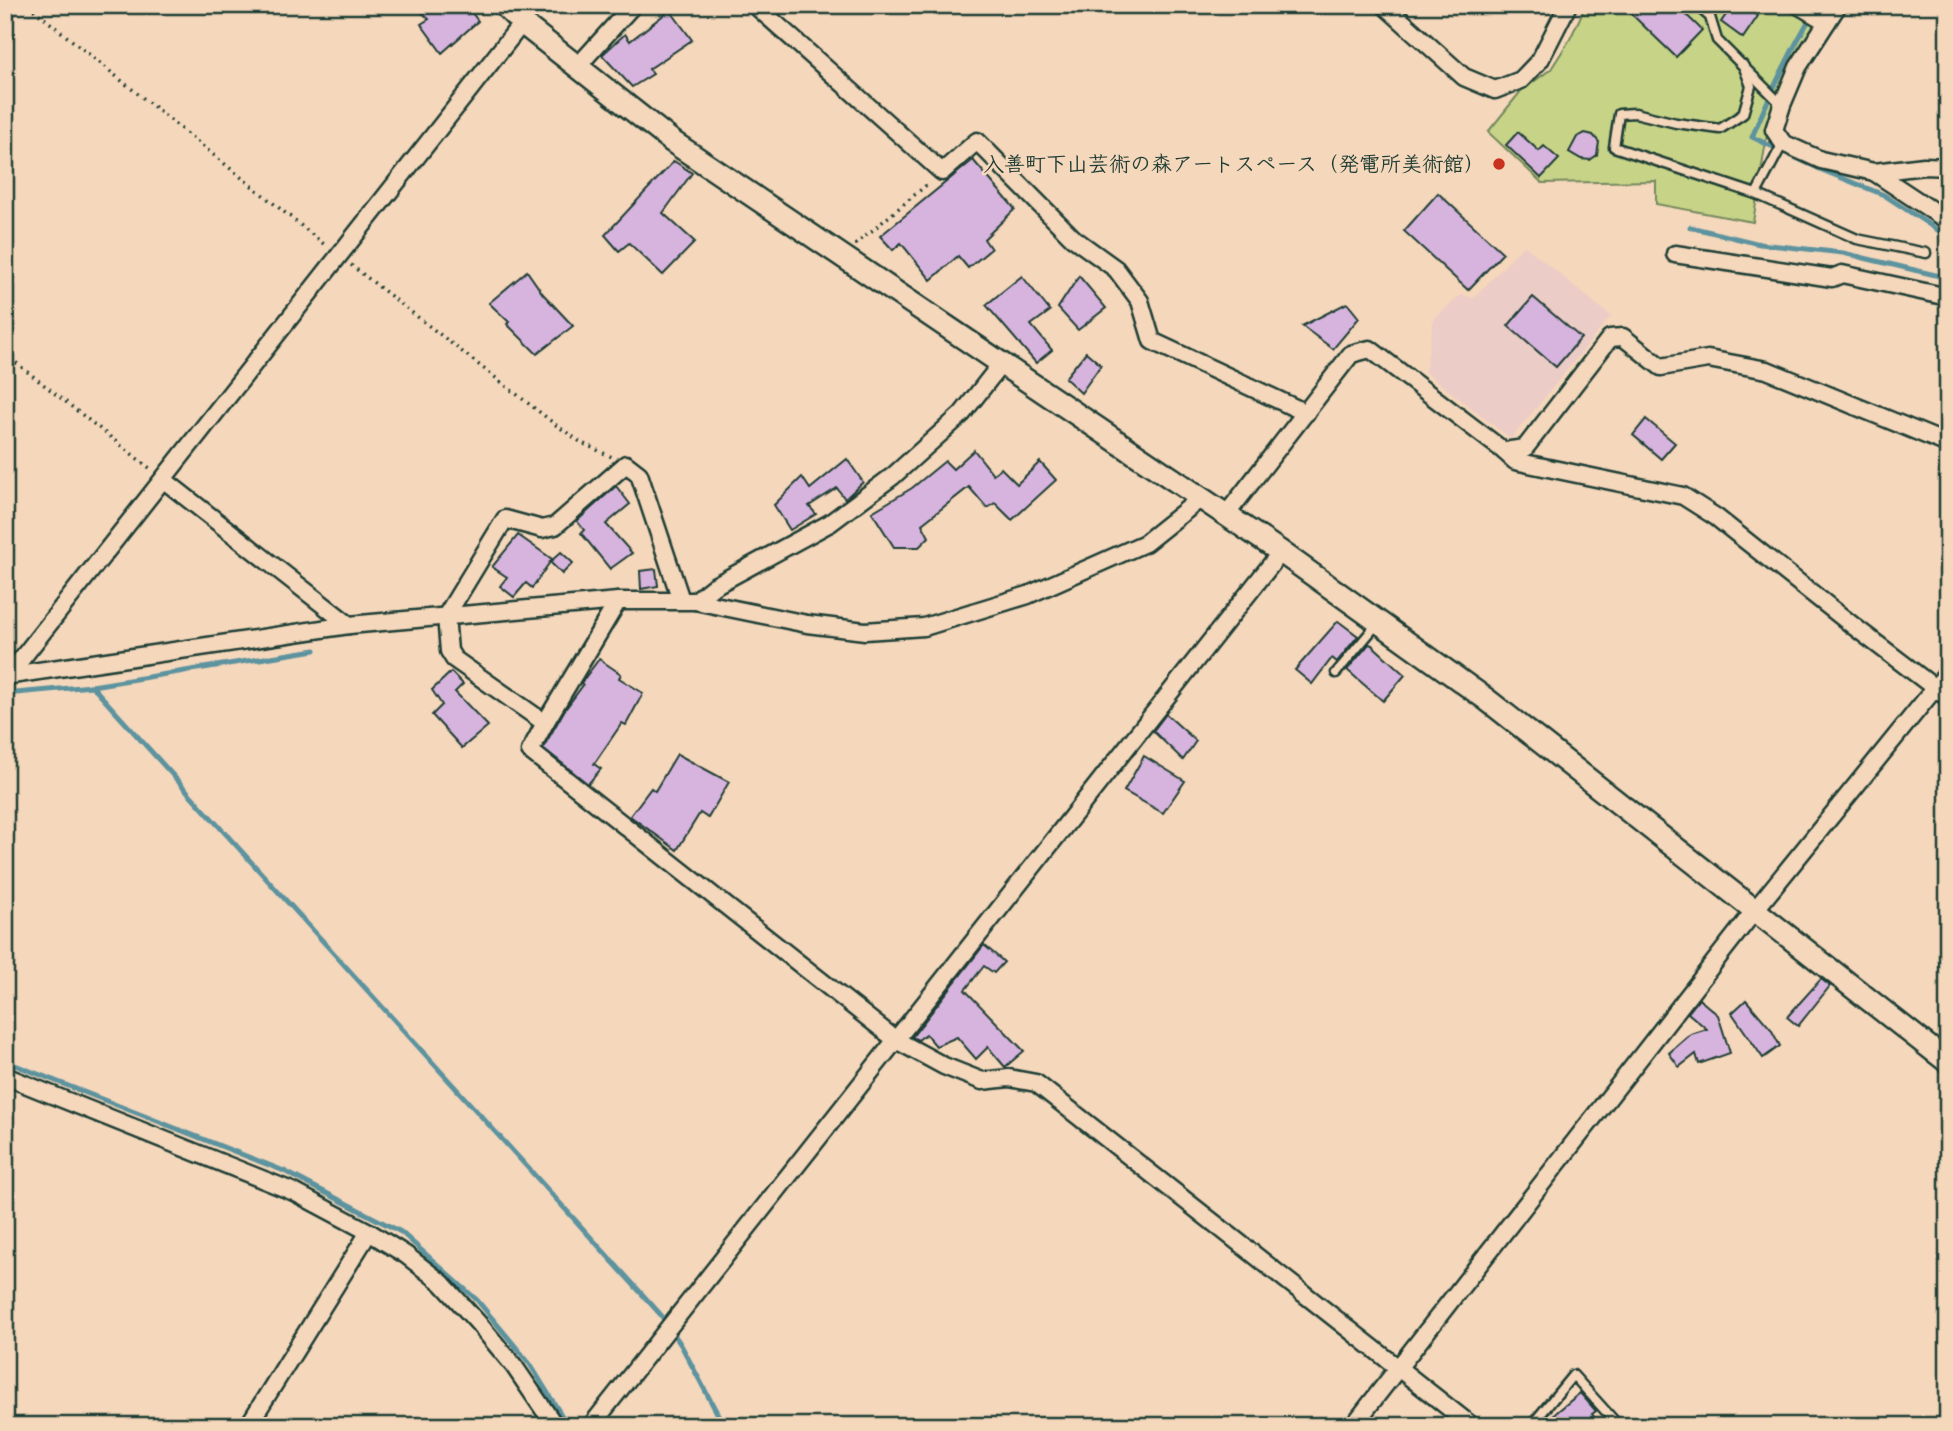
<svg xmlns="http://www.w3.org/2000/svg" width="1953" height="1431" font-family="Mali,'Klee One',sans-serif">
	<style>
		.built { fill: #ecccc6 }
		.green { fill: #c7d387; stroke: #73885e; stroke-width: 2 }
		.lines { fill: none; stroke-linecap: round; stroke-linejoin: round }
		.stream { stroke: #5c939f; stroke-width: 5 }
		.building { fill: #d7b4de; stroke: #1f3d34; stroke-width: 2 }
		.lane-casing { stroke: #1f3d34; stroke-width: 13 }
		.street-casing { stroke: #1f3d34; stroke-width: 21 }
		.secondary-casing { stroke: #1f3d34; stroke-width: 26 }
		.path { stroke: #1f3d34; stroke-width: 3.5; stroke-dasharray: 2 5; stroke-linecap: butt }
		.lane { stroke: #f5d7bb; stroke-width: 8 }
		.street { stroke: #f5d7bb; stroke-width: 16 }
		.secondary { stroke: #f5d7bb; stroke-width: 21 }
		.poi-dot { fill: #c8321e; stroke: #f5d7bb; stroke-width: 2.5 }
		.labels { text-anchor: middle; stroke-width: 5; stroke-linejoin: round; paint-order: stroke }
		.poi-label { font-size: 21px; font-weight: bold; fill: #1f3d34; stroke: #f5d7bb; text-anchor: end }
	</style>
	<rect width="100%" height="100%" fill="#f5d7bb"/>
	<filter id="ink" filterUnits="userSpaceOnUse"><feTurbulence type="fractalNoise" baseFrequency=".0143" numOctaves="2"/><feDisplacementMap in="SourceGraphic" scale="14" xChannelSelector="R" yChannelSelector="G"/><feConvolveMatrix kernelMatrix="1 2 1 2 8 2 1 2 1" color-interpolation-filters="sRGB"/></filter>
	<g filter="url(#ink)">
		<polygon class="built" points="1524,245 1611,316 1511,439 1425,372 1434,318 1461,295 1474,298"/>
		<polygon class="green" points="1586,5 1783,5 1815,25 1770,116 1753,222 1656,204 1656,181 1542,183 1488,132 1521,91 1551,69 1570,39"/>
		<g class="lines">
			<g class="stream">
				<path d="M1818,5c-26,42 -47,87 -66,132l70,33 62,25 64,42"/>
				<polyline points="1690,227 1760,244 1843,253 1948,278"/>
				<polyline points="92,686 315,650"/>
				<polyline points="5,694 92,686 661,1315 681,1345 724,1426"/>
				<polyline points="5,1061 284,1171 401,1232 477,1300 530,1364 568,1426"/>
			</g>
		</g>
		<g class="building">
			<polygon points="414,5 466,5 478,21 442,53 421,24 429,19"/>
			<polygon points="1622,5 1676,5 1702,30 1676,57"/>
			<polygon points="1733,5 1744,5 1758,16 1743,38 1721,22"/>
			<polygon points="670,10 692,40 649,69 653,74 632,87 602,55 625,34 630,41"/>
			<polygon points="1518,132 1539,151 1544,146 1559,159 1541,178 1506,145"/>
			<polygon points="1585,133 1593,135 1599,142 1597,155 1590,160 1581,159 1569,152 1577,137"/>
			<polygon points="973,160 1015,209 984,239 991,249 968,268 958,256 931,280 901,243 893,250 880,236"/>
			<polygon points="674,161 692,173 663,213 695,242 663,275 629,243 619,251 605,235"/>
			<polygon points="1438,193 1503,253 1468,290 1404,231"/>
			<polygon points="527,271 543,294 573,326 537,354 507,324 509,322 489,303"/>
			<polygon points="1022,276 1050,311 1031,325 1052,350 1036,363 986,305"/>
			<polygon points="1079,276 1106,308 1078,330 1058,308"/>
			<polygon points="1533,297 1581,338 1556,367 1508,326"/>
			<polygon points="1347,303 1359,318 1333,349 1302,326"/>
			<polygon points="1086,352 1101,365 1081,393 1065,378"/>
			<polygon points="1646,419 1675,443 1661,459 1633,435"/>
			<polygon points="974,450 993,474 1001,468 1017,484 1040,462 1056,480 1012,520 995,503 987,508 969,487 922,524 929,537 919,547 894,547 872,512 912,488 945,461 953,469"/>
			<polygon points="847,459 863,482 845,499 837,488 809,506 816,514 790,530 774,505 802,477 810,489"/>
			<polygon points="616,486 630,504 606,524 632,553 610,569 581,533 584,530 577,521"/>
			<polygon points="518,535 552,559 532,588 526,583 514,597 500,586 507,577 492,567"/>
			<polygon points="561,552 573,563 562,574 550,562"/>
			<polygon points="656,569 658,586 641,589 640,571"/>
			<polygon points="1338,621 1358,636 1337,662 1332,658 1312,684 1295,670"/>
			<polygon points="1369,644 1372,645 1405,675 1383,701 1347,670"/>
			<polygon points="599,659 621,674 619,678 643,693 626,725 622,723 594,764 601,769 588,784 543,748 564,711 583,685 581,683"/>
			<polygon points="451,672 463,684 455,692 488,726 462,748 432,715 442,705 432,690"/>
			<polygon points="1166,714 1196,741 1183,760 1153,731"/>
			<polygon points="677,754 729,782 708,818 700,813 677,850 630,816 651,788 655,791"/>
			<polygon points="1144,756 1185,781 1163,813 1124,791"/>
			<polygon points="984,945 1004,962 994,973 984,966 965,990 1024,1051 1005,1067 988,1047 976,1059 957,1037 936,1046 926,1034 918,1040 912,1037"/>
			<polygon points="1821,979 1830,986 1798,1026 1787,1017"/>
			<polygon points="1699,999 1718,1015 1730,1053 1699,1064 1696,1054 1679,1067 1669,1053 1691,1034 1707,1029 1688,1013"/>
			<polygon points="1746,1000 1771,1029 1780,1046 1763,1058 1732,1013"/>
			<polygon points="1580,1393 1596,1411 1592,1414 1600,1426 1540,1426"/>
		</g>
		<g class="lines">
			<defs>
				<g id="lane">
					<polyline points="1696,5 1710,17 1717,40 1782,105"/>
					<polyline points="1743,65 1751,86 1743,114 1720,129 1676,123 1635,113 1619,114 1614,147 1756,194 1783,143"/>
					<polyline points="1756,194 1857,239 1926,253"/>
					<polyline points="1336,673 1377,624"/>
					<polyline points="1531,1426 1573,1375 1619,1426"/>
				</g>
				<g id="street">
					<polyline points="755,5 942,172 977,141 1073,238 1116,269 1140,301 1152,341 1306,413"/>
					<polyline points="1384,5 1464,77 1495,90 1521,80 1540,60 1568,5"/>
					<polyline points="1798,5 1827,22"/>
					<polyline points="1838,5 1798,67 1782,105 1774,130 1783,143 1821,160 1874,172 1924,166 1948,167"/>
					<polyline points="577,67 633,5"/>
					<polyline points="1874,172 1948,221"/>
					<polyline points="1675,254 1832,278 1842,274 1948,297"/>
					<polyline points="1504,451 1525,448 1610,338 1623,337 1661,367 1708,359 1767,370 1948,444"/>
					<polyline points="164,480 349,625"/>
					<polyline points="1226,515 1351,354 1370,349 1504,451 1515,461 1683,496 1716,517 1856,628 1948,698"/>
					<polyline points="681,600 639,474 626,464 555,526 542,529 505,519 446,616 449,651 454,659 545,723 530,751 896,1040 944,1066 982,1081 1009,1078 1036,1083 1472,1426"/>
					<polyline points="695,601 714,586 830,523 893,476 962,414 1001,364"/>
					<polyline points="5,676 349,625 618,601 695,601 807,624 865,631 924,627 1028,595 1145,543 1200,499"/>
					<polyline points="8,676 522,23"/>
					<polyline points="545,723 618,601"/>
					<polyline points="5,1076 294,1192 369,1232 406,1255 442,1283 479,1324 514,1366 555,1426"/>
					<polyline points="248,1426 369,1232"/>
					<polyline points="591,1426 1281,552"/>
					<polyline points="1353,1426 1755,910 1948,672"/>
				</g>
				<polyline id="secondary" points="504,5 522,23 673,142 1281,552 1486,699 1948,1062"/>
			</defs>
			<use href="#lane" class="lane-casing"/>
			<use href="#street" class="street-casing"/>
			<use href="#secondary" class="secondary-casing"/>
			<g class="path">
				<polyline points="28,5 325,245"/>
				<polyline points="5,22 19,5"/>
				<polyline points="855,245 930,182"/>
				<polyline points="351,265 556,425 582,443 612,457"/>
				<polyline points="5,354 152,470"/>
			</g>
			<use href="#lane" class="lane"/>
			<use href="#street" class="street"/>
			<use href="#secondary" class="secondary"/>
		</g>
	</g>
	<circle class="poi-dot" cx="1499" cy="164" r="7"/>
	<g class="labels">
		<g class="poi-label">
			<text x="1485" y="171">入善町下山芸術の森アートスペース（発電所美術館）</text>
		</g>
	</g>
	<rect width="1953" height="1431" fill="none" stroke="#f5d7bb" stroke-width="28"/>
	<rect x="14" y="14" width="1925" height="1403" fill="none" stroke="#1f3d34" stroke-width="2.5" filter="url(#ink)"/>
</svg>
